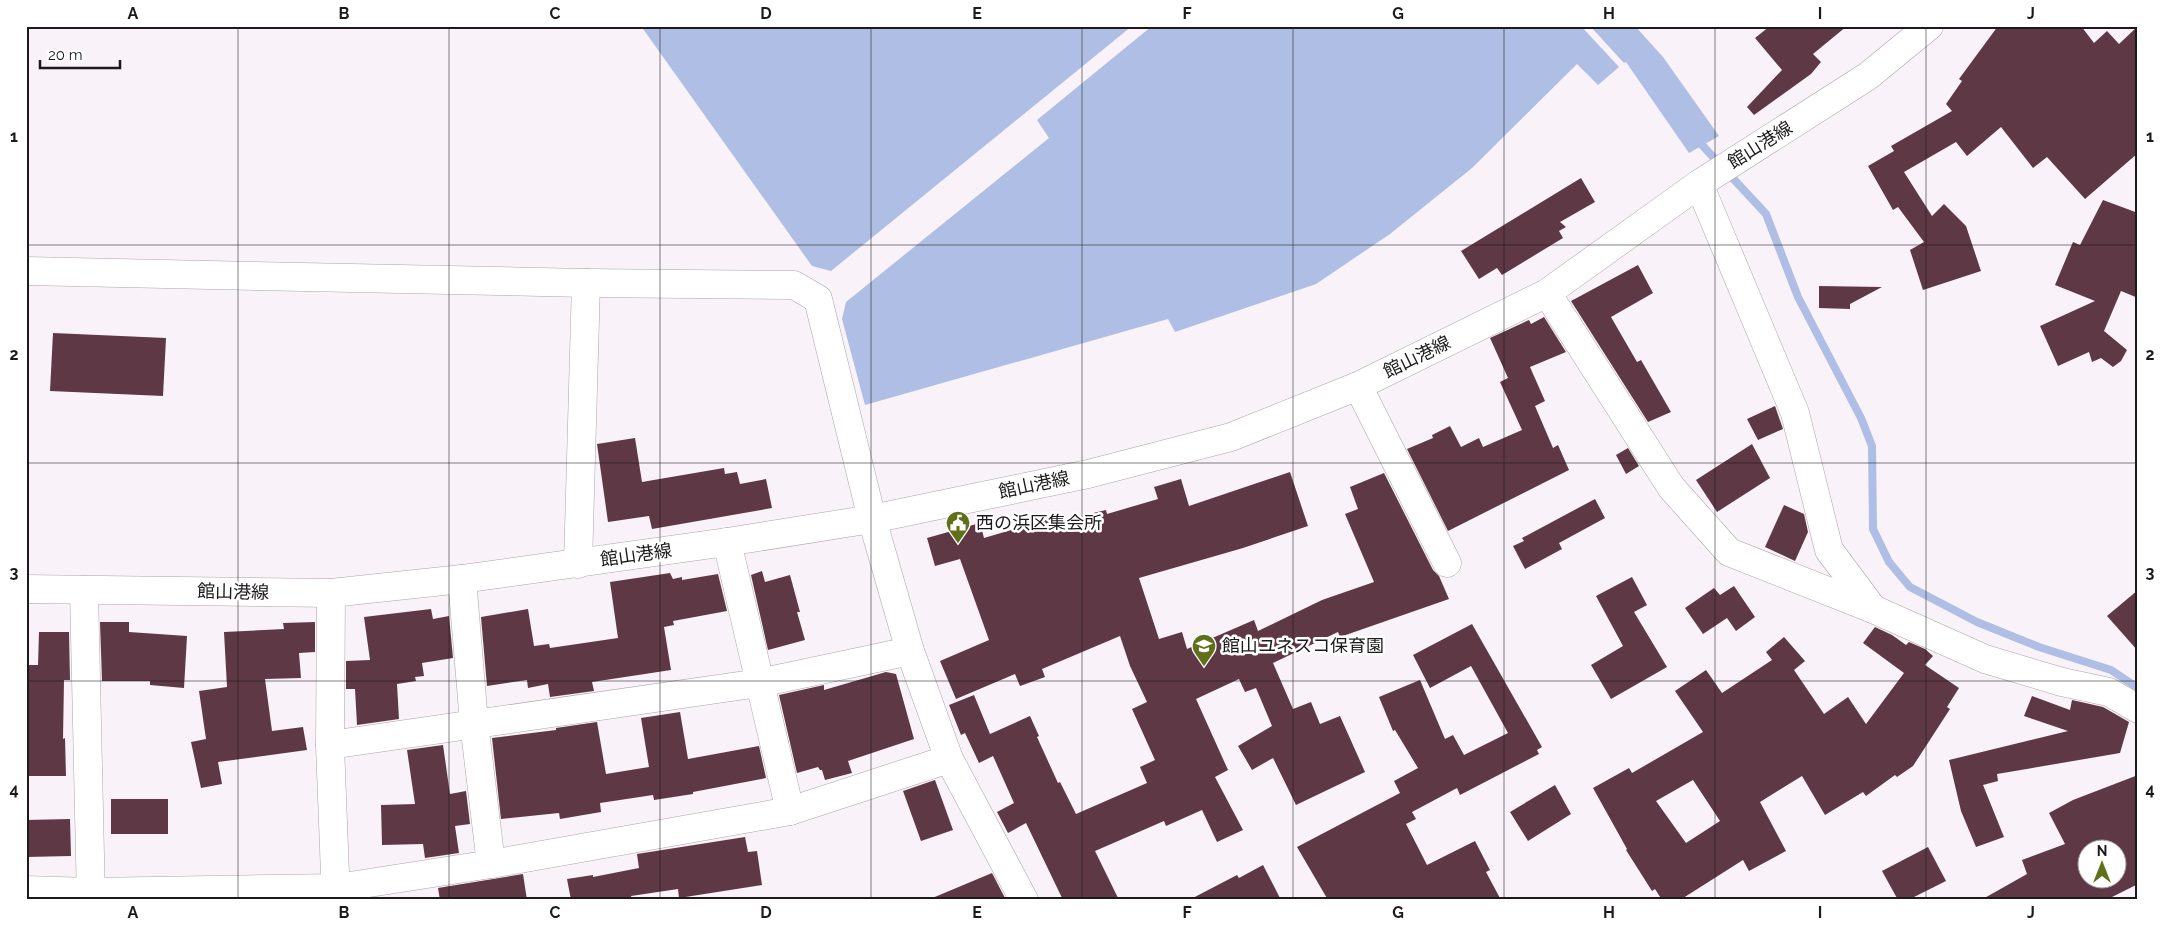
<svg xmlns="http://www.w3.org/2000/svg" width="2164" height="926" font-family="Raleway,'Noto Sans JP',sans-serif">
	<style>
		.water { fill: #afbee4 }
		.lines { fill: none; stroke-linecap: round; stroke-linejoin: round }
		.stream { stroke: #afbee4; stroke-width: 8 }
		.building { fill: #5e3844; fill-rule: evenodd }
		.minor-casing { stroke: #aba5aa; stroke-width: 29 }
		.secondary-casing { stroke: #aba5aa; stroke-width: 29 }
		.minor { stroke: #fff; stroke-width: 28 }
		.secondary { stroke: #fff; stroke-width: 28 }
		.grid { fill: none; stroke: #1c1a1c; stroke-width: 1; stroke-opacity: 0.55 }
		.labels { text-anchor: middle; stroke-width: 5; stroke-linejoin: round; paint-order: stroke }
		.street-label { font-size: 18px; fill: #1c1a1c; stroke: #fff }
		.poi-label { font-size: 18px; fill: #1c1a1c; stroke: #fff; text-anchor: start }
		.neatline { fill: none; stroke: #1c1a1c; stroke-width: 2 }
		.grid-label { font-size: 16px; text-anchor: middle; font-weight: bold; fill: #1c1a1c }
	</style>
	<rect width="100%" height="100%" fill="#f9f2f8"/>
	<g class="water">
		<polygon points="641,26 1132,26 831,271 812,266"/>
		<polygon points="1152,26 1581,26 1619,67 1598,85 1577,64 1472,168 1390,234 1316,284 1175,332 1168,319 865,405 842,319 846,302 1049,138 1037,120"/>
		<polygon points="1590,26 1635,26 1663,57 1719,136 1689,153 1626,62 1624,63"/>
	</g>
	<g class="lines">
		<polyline class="stream" points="1702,145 1766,214 1798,297 1861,418 1872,446 1873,529 1889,562 1910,587 1977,622 2039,647 2111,670 2138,688"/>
	</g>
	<g class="building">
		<polygon points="1770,26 1847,26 1813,54 1821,62 1811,74 1754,115 1747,107 1782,70 1755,38"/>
		<polygon points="1998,26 2081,26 2094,43 2107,31 2119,44 2138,26 2138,153 2085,199 2047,157 2033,168 2001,127 1967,156 1956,142 1904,172 1932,216 1944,204 1966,226 1981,271 1923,290 1910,250 1924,242 1898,207 1893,210 1868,166 1894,151 1891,146 1952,111 1946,104 1962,81 1959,79"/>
		<polygon points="1581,178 1595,202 1560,222 1566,227 1559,231 1563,238 1502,275 1497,268 1479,279 1461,251"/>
		<polygon points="2103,200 2138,213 2138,298 2121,291 2104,331 2127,350 2121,361 2113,367 2101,358 2092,362 2089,352 2058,366 2040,326 2095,301 2055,285 2073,242 2080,245"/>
		<polygon points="1638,265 1653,293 1611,317 1637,362 1641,360 1671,412 1648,422 1571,301"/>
		<polygon points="1819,286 1882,287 1850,304 1850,309 1819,308"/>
		<polygon points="1544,317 1566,352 1530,367 1545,401 1535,406 1553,448 1558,445 1569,470 1448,531 1407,449 1433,438 1432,435 1450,426 1461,447 1479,438 1483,447 1522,430 1500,382 1508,378 1490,338 1529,320 1531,324"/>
		<polygon points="53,333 166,338 163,396 50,391"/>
		<polygon points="1775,406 1783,429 1758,440 1747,419"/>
		<polygon points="635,438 642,482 724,468 725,474 737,472 740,484 766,479 772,508 652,529 649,516 608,522 597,444"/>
		<polygon points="1752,444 1770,478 1717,512 1696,480"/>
		<polygon points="1628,448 1639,466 1626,474 1616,455"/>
		<polygon points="1290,472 1308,526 1243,548 1139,578 1159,639 1182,632 1187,649 1254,620 1258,631 1322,600 1374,582 1345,514 1358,509 1350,487 1384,473 1433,570 1439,576 1449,599 1340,637 1338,632 1273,663 1293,709 1311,702 1320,724 1340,716 1365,772 1296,805 1273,758 1252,770 1238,746 1272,726 1256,688 1245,692 1239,679 1196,699 1228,770 1215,777 1243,830 1217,842 1202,810 1166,826 1164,821 1095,851 1119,900 1063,900 1026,823 1008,833 997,812 1014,803 993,756 979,763 965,733 961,735 949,705 974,695 990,734 1030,716 1039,736 1037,737 1058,783 1060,782 1076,814 1147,783 1140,767 1155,760 1132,709 1147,702 1130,666 1120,636 1042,669 1045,677 1020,686 1015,674 956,699 940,661 989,640 960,559 935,566 927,538 980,523 984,538 1063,515 1064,520 1106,510 1107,514 1158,499 1154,487 1181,479 1189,506"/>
		<polygon points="1595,499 1605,518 1559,543 1562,549 1525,569 1513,546 1524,541 1522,538"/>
		<polygon points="1784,505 1804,514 1808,532 1795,561 1765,547"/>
		<polygon points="762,571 765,582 790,575 800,612 797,612 805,640 768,650 751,575"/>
		<polygon points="670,573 673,579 682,577 682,580 718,574 727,611 673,621 674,625 664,627 671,670 592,682 594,691 550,697 548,684 528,688 527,680 487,686 481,617 528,609 534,646 549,644 550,648 618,638 610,582"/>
		<polygon points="1632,577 1647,605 1634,612 1667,667 1611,699 1591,665 1623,646 1596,596"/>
		<polygon points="1734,586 1755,617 1736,631 1727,618 1703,634 1685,608 1714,588 1720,595"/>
		<polygon points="2138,590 2138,651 2107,616"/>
		<polygon points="431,609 433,619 449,616 453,658 422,663 424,676 415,677 416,681 397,684 399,719 357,725 355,689 346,689 346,661 370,660 364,617"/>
		<polygon points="100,622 129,622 129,632 187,636 184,688 150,685 150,681 102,681"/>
		<polygon points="315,622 315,652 299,653 301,678 265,679 272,731 303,727 307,750 218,762 222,784 201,788 191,742 206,739 199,691 227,687 224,632 284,629 283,623"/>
		<polygon points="1472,624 1542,747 1537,750 1539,754 1460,795 1457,788 1412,812 1416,819 1406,824 1427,865 1475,841 1490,870 1486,872 1501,900 1328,900 1297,847 1400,793 1394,781 1418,768 1395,730 1393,731 1379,697 1420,680 1445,739 1453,735 1464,755 1508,733 1471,666 1430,688 1413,655"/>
		<path d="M1875,627l17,8 14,10 3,-3 16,7 8,7 -8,9 34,23 -12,19 3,2 -37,57 -16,11 -2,-2 -29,21 -3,-4 -38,23 -23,-39 -42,26 26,49 -37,20 -6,-11 -63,40h-18l-7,-11 -3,2 -26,-41 1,-1 -34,-61 36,-20 3,5 71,-41 -28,-41 31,-21 16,23 50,-33 -6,-8 18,-15 21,24 -11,9 30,44 24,-17 18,27 38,-51 -41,-30zM1693,780l27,41 -34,22 -30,-42z"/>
		<polygon points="39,632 69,632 70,680 64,680 63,739 65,738 66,776 26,776 26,665 38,665"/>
		<polygon points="886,672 896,674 914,739 848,761 852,773 825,780 822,770 820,770 818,767 797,773 779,695 824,685 824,690"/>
		<polygon points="2032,696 2070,710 2072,700 2103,707 2129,722 2120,753 1997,774 1998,781 1983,785 2004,837 1976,847 1961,811 1949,760 2068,731 2024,716"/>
		<polygon points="680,712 688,759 759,746 766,778 693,792 693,794 654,800 653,795 600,803 601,812 560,819 559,813 501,819 492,738 556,730 556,728 597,722 606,774 649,767 641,718"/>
		<polygon points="443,745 450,794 466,791 470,824 455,826 459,853 425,858 423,844 382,845 381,805 415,804 407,750"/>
		<path d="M2138,775v109l-32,16h-125l46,-26 -5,-14 43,-16 -16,-31 24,-13zM2086,848h30v30h-30z"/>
		<polygon points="935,780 953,830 921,841 903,791"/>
		<polygon points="1555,785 1571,814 1528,841 1510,812"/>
		<rect x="111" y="799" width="57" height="35"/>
		<polygon points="70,819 71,856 26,857 26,820"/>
		<polygon points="745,837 748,852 757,851 762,885 679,898 678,889 631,896 632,900 571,900 567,879 593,875 593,877 639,868 637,854"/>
		<polygon points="1928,847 1946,881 1908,900 1898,900 1882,871"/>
		<polygon points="1263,865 1281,900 1189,900 1237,875 1239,878"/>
		<polygon points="992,873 1006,900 930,900 930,899"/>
		<polygon points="523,874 527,900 440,900 438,888"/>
	</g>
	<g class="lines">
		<defs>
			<g id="minor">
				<polyline points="1699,184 1795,413 1829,550 1873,609"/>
				<polyline points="26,271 586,283 794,285 818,299 872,519 910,651 949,759 1024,900"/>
				<polyline points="1547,293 1671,487 1729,552 1873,609 1985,659 2062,682 2109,692 2138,709"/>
				<polyline points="1358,386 1447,563"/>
				<polyline points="727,542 790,811"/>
				<polyline points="578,564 586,283"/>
				<polyline points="462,579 474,723 491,864"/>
				<polyline points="84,590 91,900"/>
				<polyline points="331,593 330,745 336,900"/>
				<polyline points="330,745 759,683 910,651"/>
				<polyline points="26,890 90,892 337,888 491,864 790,811 949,759"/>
			</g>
			<polyline id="secondary" points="26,589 331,593 462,579 727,542 872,519 1088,474 1231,437 1358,386 1547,293 1699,184 1868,76 1929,26"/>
		</defs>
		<use href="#minor" class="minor-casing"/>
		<use href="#secondary" class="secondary-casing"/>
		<use href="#minor" class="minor"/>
		<use href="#secondary" class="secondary"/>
	</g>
	<path class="grid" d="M238,26v874M449,26v874M660,26v874M871,26v874M1082,26v874M1293,26v874M1504,26v874M1715,26v874M1926,26v874M26,245h2112M26,463h2112M26,681h2112"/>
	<defs>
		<symbol id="civic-pin" viewBox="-11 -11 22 30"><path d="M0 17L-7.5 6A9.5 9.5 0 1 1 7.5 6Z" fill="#606f1a" stroke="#fff"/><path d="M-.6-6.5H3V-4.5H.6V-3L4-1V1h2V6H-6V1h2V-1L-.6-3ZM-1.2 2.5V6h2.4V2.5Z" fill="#fff"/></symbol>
		<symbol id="school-pin" viewBox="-11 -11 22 30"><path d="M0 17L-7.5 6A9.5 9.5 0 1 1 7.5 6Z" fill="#606f1a" stroke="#fff"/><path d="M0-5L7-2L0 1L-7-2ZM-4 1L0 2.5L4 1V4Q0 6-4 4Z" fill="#fff"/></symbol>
	</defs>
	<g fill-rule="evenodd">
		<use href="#civic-pin" x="944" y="509" width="28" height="38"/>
		<use href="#school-pin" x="1190" y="632" width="28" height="38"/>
	</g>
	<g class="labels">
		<g class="street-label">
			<text transform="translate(1760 145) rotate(-32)" y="6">館山港線</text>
			<text transform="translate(1417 357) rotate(-26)" y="6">館山港線</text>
			<text transform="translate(1034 485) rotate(-12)" y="6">館山港線</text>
			<text transform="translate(636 555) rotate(-8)" y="6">館山港線</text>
			<text transform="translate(233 592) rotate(1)" y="6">館山港線</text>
		</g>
		<g class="poi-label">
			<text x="976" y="529">西の浜区集会所</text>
			<text x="1222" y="652">館山ユネスコ保育園</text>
		</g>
	</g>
	<rect width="2164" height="926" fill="none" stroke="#ffffff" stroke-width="55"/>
	<g transform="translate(2102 864)"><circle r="24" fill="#ffffff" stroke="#a4a3a4"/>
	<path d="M0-4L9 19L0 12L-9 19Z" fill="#606f1a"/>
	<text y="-8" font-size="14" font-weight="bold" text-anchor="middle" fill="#1c1a1c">N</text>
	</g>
	<path d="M40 60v8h80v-8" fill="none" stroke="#1c1a1c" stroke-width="2.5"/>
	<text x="48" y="60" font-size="15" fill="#1c1a1c" stroke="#ffffff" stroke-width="4" paint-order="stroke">20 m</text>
	<rect x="28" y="28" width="2108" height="870" class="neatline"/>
	<g class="grid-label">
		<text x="133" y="19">A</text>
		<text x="344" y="19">B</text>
		<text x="555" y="19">C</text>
		<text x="766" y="19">D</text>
		<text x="977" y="19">E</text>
		<text x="1187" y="19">F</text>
		<text x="1398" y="19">G</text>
		<text x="1609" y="19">H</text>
		<text x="1820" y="19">I</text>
		<text x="2031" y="19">J</text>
		<text x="14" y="142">1</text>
		<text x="2150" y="142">1</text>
		<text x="14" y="360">2</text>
		<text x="2150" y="360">2</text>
		<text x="14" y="578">3</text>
		<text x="2150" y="578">3</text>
		<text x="14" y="795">4</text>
		<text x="2150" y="795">4</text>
		<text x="133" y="918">A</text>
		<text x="344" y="918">B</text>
		<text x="555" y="918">C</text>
		<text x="766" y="918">D</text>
		<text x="977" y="918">E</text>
		<text x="1187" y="918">F</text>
		<text x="1398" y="918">G</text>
		<text x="1609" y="918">H</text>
		<text x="1820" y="918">I</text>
		<text x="2031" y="918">J</text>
	</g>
</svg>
